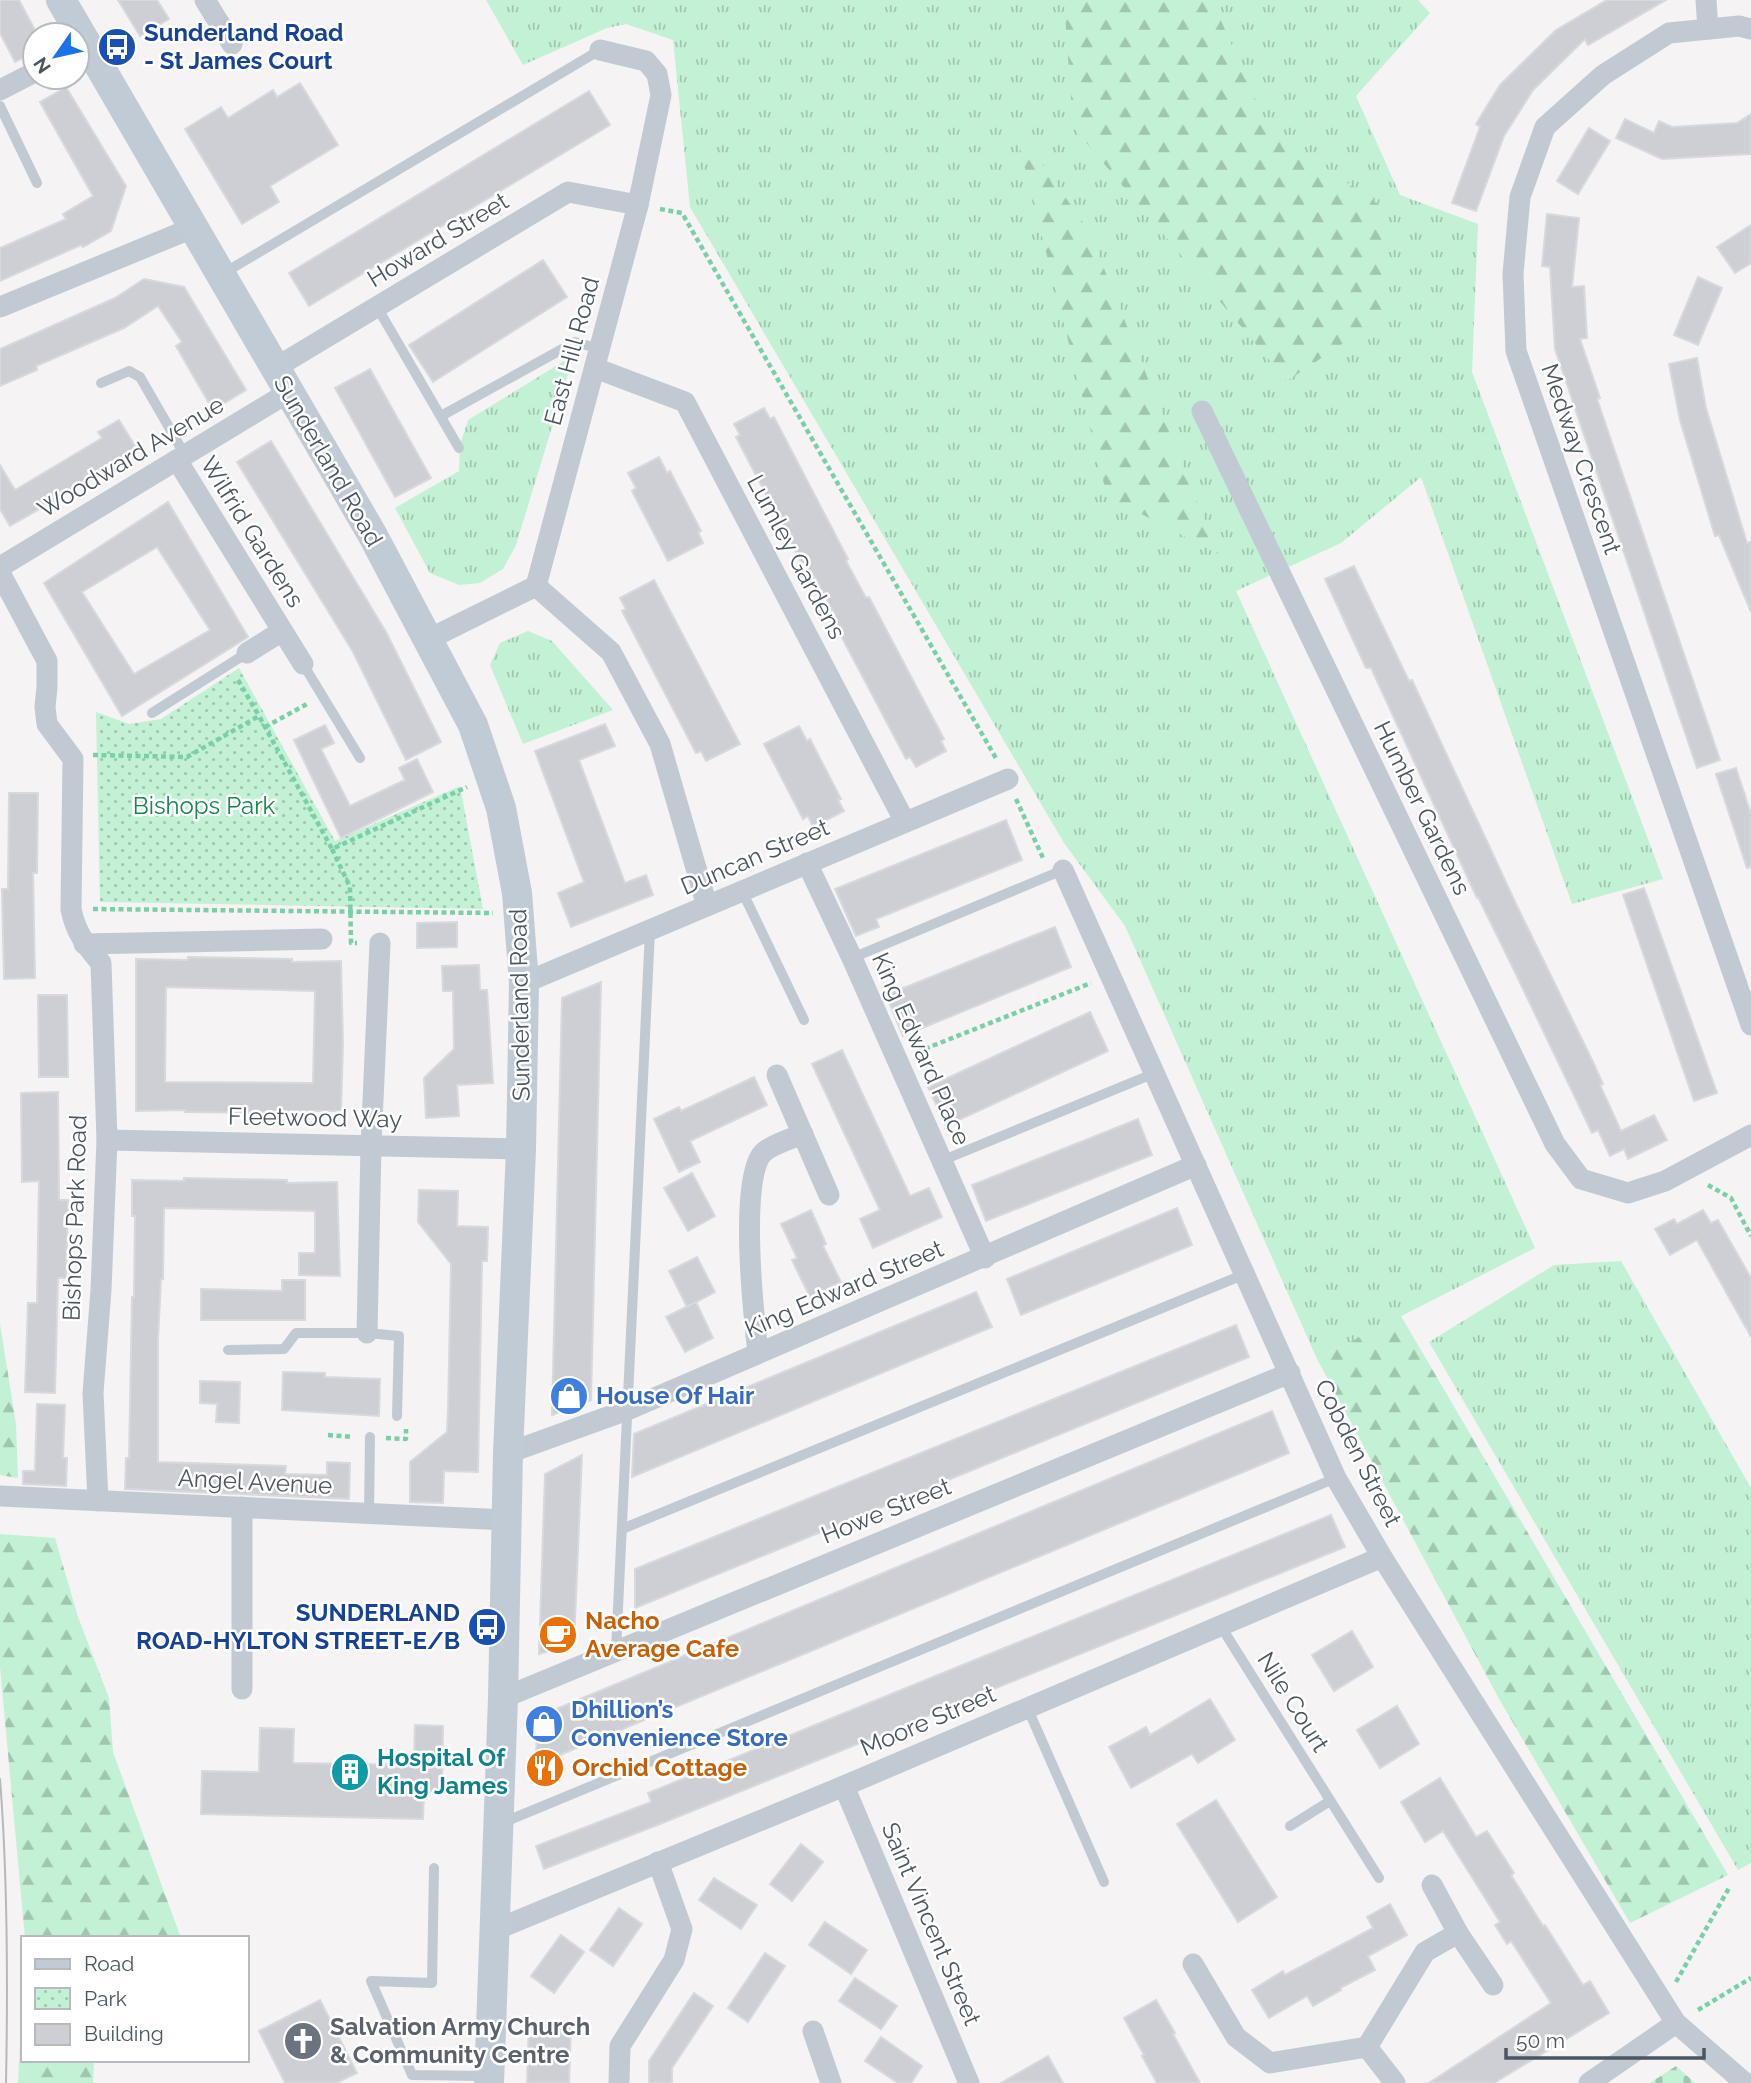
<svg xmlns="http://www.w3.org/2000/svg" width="1751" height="2083" font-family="Raleway,sans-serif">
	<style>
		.grass { fill: url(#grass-tufts) }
		.forest { fill: url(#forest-firs) }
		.cemetery { fill: url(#cemetery-stones) }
		.park { fill: url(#park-dots) }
		.building { fill: #cdcfd5; stroke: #d7d9de; stroke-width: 2; fill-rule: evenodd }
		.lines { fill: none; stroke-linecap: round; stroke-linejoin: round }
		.path { stroke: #7ad0a6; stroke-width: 4.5; stroke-dasharray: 5 3.5; stroke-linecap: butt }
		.lane { stroke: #c1cad2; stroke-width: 10 }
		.street { stroke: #c1cad2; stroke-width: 21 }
		.secondary { stroke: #c1cbd6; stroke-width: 30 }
		.tram { stroke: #b5b8bd; stroke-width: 2 }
		.labels { text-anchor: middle; stroke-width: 5; stroke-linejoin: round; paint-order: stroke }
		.transit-label { font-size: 24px; font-weight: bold; fill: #164399; stroke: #fff; text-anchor: start }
		.street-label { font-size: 24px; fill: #4a5661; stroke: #fff }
		.park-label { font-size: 24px; fill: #17864f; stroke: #fff }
		.shop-label { font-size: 24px; font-weight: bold; fill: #366cbe; stroke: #fff; text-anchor: start }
		.food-label { font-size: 24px; font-weight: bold; fill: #c56008; stroke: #fff; text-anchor: start }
		.culture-label { font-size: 24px; font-weight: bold; fill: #0d838f; stroke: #fff; text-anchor: start }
		.worship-label { font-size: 24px; font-weight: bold; fill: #5b616d; stroke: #fff; text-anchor: start }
	</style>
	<defs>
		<pattern id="grass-tufts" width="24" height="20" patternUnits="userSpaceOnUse" patternTransform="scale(1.75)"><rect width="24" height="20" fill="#c3f1d5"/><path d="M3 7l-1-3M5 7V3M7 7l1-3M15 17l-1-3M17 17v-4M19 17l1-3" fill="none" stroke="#a0c6b0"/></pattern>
		<pattern id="forest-firs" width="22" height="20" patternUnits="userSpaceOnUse" patternTransform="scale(1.75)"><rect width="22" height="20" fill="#c3f1d5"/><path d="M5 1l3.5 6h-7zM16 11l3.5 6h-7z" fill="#a0c6b0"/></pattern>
		<pattern id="cemetery-stones" width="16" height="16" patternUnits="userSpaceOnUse" patternTransform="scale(1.75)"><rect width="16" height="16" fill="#c3f1d5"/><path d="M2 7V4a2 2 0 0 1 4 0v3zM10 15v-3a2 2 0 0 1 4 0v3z" fill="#a0c6b0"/></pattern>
		<pattern id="park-dots" width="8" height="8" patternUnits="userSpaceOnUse" patternTransform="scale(1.75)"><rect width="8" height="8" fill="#c3f1d5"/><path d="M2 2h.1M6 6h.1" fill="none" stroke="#a0c6b0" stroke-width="1.8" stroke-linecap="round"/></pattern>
	</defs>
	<rect width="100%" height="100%" fill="#f5f3f3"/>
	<g class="grass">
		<polygon points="486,0 1418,0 1430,13 1356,96 1400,195 1478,224 1472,372 1663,879 1572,904 1421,477 1341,543 1236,591 1535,1248 1317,1359 1125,926 1064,843 690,207 673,40 626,24 607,28 523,65"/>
		<polygon points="574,355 516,545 503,569 480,583 459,585 430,573 395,508 459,471 460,445 468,420"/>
		<polygon points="528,631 552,641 613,710 523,744 490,665 500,643"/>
		<polygon points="1621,1261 1751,1488 1751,1863 1738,1870 1429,1342 1554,1265"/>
	</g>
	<g class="forest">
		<polygon points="1064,0 1212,0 1268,128 1385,209 1387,314 1287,381 1073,127"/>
		<polygon points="1014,124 1089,231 1218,554 1107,496"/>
		<polygon points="1401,1316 1728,1875 1630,1923 1498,1697 1317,1359"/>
		<polygon points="0,1324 16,1424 18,1478 0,1475"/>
		<polygon points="0,1534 55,1538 78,1617 109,1698 113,1752 181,1938 25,1938 0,1667"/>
		<polygon points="23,1977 23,2060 94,2060 93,2083 18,2083"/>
	</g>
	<polygon class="cemetery" points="1676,2066 1695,2083 1650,2083"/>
	<polygon class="park" points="239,668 335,841 460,786 483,909 100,902 96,712 129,724 161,719"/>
	<g class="building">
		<polygon points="0,0 19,0 35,30 35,52 15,62 0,33"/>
		<polygon points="118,0 157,0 169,19 140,36"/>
		<polygon points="1607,0 1666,0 1588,45 1585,39 1533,90 1504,136 1476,211 1452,203 1480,127 1476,124 1500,85 1556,30"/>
		<polygon points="300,83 338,145 270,186 279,202 242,224 185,129 221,107 228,118 273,90 277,97"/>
		<polygon points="66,87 126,186 111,231 83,247 81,245 0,281 0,248 66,219 63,214 93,196 40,102"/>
		<polygon points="589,91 610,125 309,306 289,273"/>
		<polygon points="1751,114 1751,154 1662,159 1616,138 1625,119 1654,133 1659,121 1672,127 1737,123"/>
		<polygon points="1589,128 1610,141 1578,194 1557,181"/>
		<polygon points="1547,214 1579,218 1572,287 1584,286 1587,338 1580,339 1600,398 1597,399 1720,760 1697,768 1555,349 1550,267 1542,266"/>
		<polygon points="1751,225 1751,263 1735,273 1717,247"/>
		<polygon points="543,260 567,297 433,382 409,345"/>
		<polygon points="1698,277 1722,288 1698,345 1674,335"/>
		<polygon points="144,279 184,287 246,390 213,410 176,346 182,342 158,306 124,328 36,366 37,370 0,386 0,349 115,298"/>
		<polygon points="1697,358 1706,408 1747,543 1751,542 1751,612 1719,535 1715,536 1680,420 1669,364"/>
		<polygon points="370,369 431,478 395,497 335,388"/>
		<polygon points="764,408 770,419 774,417 848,559 846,561 866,598 869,597 944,739 941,741 946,751 916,767 910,757 906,759 831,617 835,615 815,577 810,579 736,437 740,435 734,424"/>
		<polygon points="119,420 137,449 90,480 10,526 0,509 0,465 15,490 102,438 98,432"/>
		<polygon points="271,441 386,632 441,742 406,760 353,652 237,462"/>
		<polygon points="659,457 667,473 670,471 701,531 698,532 703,543 668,561 632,491 636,488 628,473"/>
		<path d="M168,502l80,135 -126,79 -78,-133zM157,547l53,83 -76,44 -52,-82z"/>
		<polygon points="1354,566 1409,681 1412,680 1517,906 1593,1062 1603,1084 1600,1085 1621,1131 1654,1115 1667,1140 1628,1159 1624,1149 1610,1156 1598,1130 1592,1133 1511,964 1478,897 1477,898 1371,668 1366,668 1325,579"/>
		<polygon points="654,580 740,744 706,761 701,751 696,753 622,611 626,609 620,598"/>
		<polygon points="605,724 615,746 579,760 625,883 646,875 653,895 571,927 558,893 584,882 535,751"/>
		<polygon points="325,725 334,743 321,749 350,806 405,780 399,768 417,759 433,792 341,838 294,740"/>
		<polygon points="799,726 807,741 810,739 841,799 838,800 844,811 813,827 808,816 803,819 764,744"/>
		<polygon points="1736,768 1751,814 1751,867 1747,868 1716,774"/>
		<polygon points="9,793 38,793 37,873 33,873 35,978 4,979 2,889 8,889"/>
		<polygon points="1006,820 1022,860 876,919 879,927 856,936 835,889"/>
		<polygon points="1644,888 1717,1093 1694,1101 1623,895"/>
		<polygon points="457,922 457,947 417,948 417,923"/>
		<polygon points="1055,927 1071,967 903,1036 886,995"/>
		<path d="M188,957l104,2v3l49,-1 2,83 -2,67h-53v2h-21l-82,-1v-2l-49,1v-152l52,1zM166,987l149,4 -2,92 -148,-1z"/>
		<polygon points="479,965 480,990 487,990 493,1083 457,1085 459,1116 426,1118 424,1078 454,1049 453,991 443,991 442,966"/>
		<polygon points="601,982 591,1400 552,1415 562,998"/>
		<polygon points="38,995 67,995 68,1077 39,1077"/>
		<polygon points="1090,1012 1108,1051 946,1126 928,1087"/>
		<polygon points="842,1050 910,1196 929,1188 942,1217 873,1248 860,1219 880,1210 812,1064"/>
		<polygon points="754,1077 767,1105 690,1141 700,1162 679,1172 654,1119 679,1107 681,1111"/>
		<polygon points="58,1092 59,1200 68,1200 66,1278 58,1278 55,1393 25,1392 28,1303 37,1303 39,1181 22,1182 21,1093"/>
		<polygon points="1138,1119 1152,1155 986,1221 972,1185"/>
		<polygon points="692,1173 715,1216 688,1231 664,1188"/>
		<polygon points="184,1178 287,1180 287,1183 337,1182 340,1276 299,1275 299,1253 315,1253 315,1211 164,1208 163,1279 161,1279 158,1339 158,1462 286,1466 285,1474 327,1475 327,1462 350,1463 349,1499 125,1489 126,1458 129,1458 132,1297 134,1297 135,1216 132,1216 132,1180 184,1181"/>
		<polygon points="419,1190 458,1191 457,1226 488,1227 487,1261 482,1261 478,1472 444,1471 443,1503 410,1502 410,1462 447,1432 448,1411 451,1264 418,1222"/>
		<polygon points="1177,1208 1192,1245 1021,1315 1007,1279"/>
		<polygon points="811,1210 826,1244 823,1246 841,1282 810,1297 792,1260 797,1258 781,1224"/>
		<polygon points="1703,1210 1711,1223 1718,1220 1751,1278 1751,1337 1697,1240 1670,1255 1655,1229 1674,1219 1677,1224"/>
		<polygon points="697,1257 715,1292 687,1307 669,1271"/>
		<polygon points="282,1280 305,1280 305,1320 201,1320 201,1289 282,1291"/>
		<polygon points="976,1292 992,1327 632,1477 634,1434"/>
		<polygon points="696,1302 713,1338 685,1352 666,1317"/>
		<polygon points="1236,1325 1249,1357 635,1608 635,1569"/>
		<polygon points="283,1372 325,1373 325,1377 380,1379 379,1416 282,1410"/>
		<polygon points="200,1381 240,1382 239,1423 216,1422 217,1404 200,1403"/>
		<polygon points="37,1404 65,1405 63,1458 67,1458 66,1486 23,1484 23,1471 35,1471"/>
		<polygon points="1272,1411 1289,1453 536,1765 537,1717"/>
		<polygon points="582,1455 574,1643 539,1654 545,1474"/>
		<polygon points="1331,1515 1345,1547 660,1824 544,1869 536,1846 651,1802 648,1793"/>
		<polygon points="1352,1631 1373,1667 1334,1691 1312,1655"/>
		<polygon points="1210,1699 1235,1740 1198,1763 1192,1754 1131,1788 1109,1747 1146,1727 1150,1735"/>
		<polygon points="1397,1706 1419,1744 1380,1768 1357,1730"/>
		<polygon points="415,1725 443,1726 442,1792 424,1791 423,1819 201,1814 202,1771 259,1772 260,1728 294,1729 293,1763 414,1765"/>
		<polygon points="1440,1778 1476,1837 1487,1831 1514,1873 1511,1875 1543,1926 1545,1925 1583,1985 1590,1981 1609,2013 1494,2083 1429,2083 1551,2003 1511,1941 1507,1944 1495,1925 1500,1922 1443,1831 1425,1842 1401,1802"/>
		<polygon points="1216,1800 1277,1897 1238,1922 1177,1824"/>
		<polygon points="801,1844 823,1862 792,1901 770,1884"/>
		<polygon points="714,1878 757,1905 741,1929 699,1900"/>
		<polygon points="1390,1904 1407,1935 1368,1956 1375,1970 1340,1988 1341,1990 1313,2006 1307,1996 1269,2018 1252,1990 1283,1971 1285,1975 1373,1928 1367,1917"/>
		<polygon points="619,1908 642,1924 613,1966 590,1950"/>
		<polygon points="825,1922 867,1950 851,1974 809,1945"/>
		<polygon points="561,1935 584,1952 554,1993 531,1976"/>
		<polygon points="765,1953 785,1966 748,2022 728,2008"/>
		<polygon points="855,1978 897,2006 881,2029 839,2001"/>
		<polygon points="694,1993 713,2006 672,2068 672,2083 649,2083 649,2061"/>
		<polygon points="320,2000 357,2073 336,2083 285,2083 259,2031"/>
		<polygon points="1156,2000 1175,2033 1173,2034 1200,2083 1157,2083 1142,2056 1144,2055 1124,2018"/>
		<polygon points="529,2024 571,2025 569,2083 527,2083"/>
		<polygon points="881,2037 922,2066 911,2083 898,2083 865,2061"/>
		<polygon points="1048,2056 1063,2083 1001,2083"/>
	</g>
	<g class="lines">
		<g class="path">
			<polyline points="660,209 682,213 997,760"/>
			<polyline points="238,680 259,716"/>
			<polyline points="265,727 307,704"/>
			<polyline points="93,755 187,757 259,716 332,849 467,787"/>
			<polyline points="1016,799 1043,858"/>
			<polyline points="332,849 350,887 351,943 357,943"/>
			<polyline points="93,909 493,913"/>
			<polyline points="917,1052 1091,983"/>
			<polyline points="1708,1185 1731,1198 1751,1236"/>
			<polyline points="328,1435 353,1437"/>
			<polyline points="386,1438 406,1439 406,1429"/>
			<polyline points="1676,1982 1729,1888"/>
			<polyline points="1698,2010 1751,1978"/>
		</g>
		<g class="lane">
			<polyline points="0,106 37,183"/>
			<polyline points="224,273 600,50"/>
			<polyline points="377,307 459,448"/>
			<polyline points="101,383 129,371 140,377 185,455"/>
			<polyline points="441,416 575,342 600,349"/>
			<polyline points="303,664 360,758"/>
			<polyline points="152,713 247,653"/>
			<polyline points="742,891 804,1020"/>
			<polyline points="852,958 1063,870"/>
			<polyline points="941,1161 1155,1073"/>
			<polyline points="228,1350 284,1349 296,1333 367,1333 399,1336 397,1416"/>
			<polyline points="369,1513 370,1437"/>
			<polyline points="622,1529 1245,1274"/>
			<polyline points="1220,1625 1379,1878"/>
			<polyline points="616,1651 650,930"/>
			<polyline points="1027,1707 1104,1882"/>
			<polyline points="502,1823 1336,1478"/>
			<polyline points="1290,1826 1330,1801"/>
			<polyline points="434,1868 432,1983 371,1981 412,2075 486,2076"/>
		</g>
		<g class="street">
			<polyline points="205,0 232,44"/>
			<polyline points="1706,0 1708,29"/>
			<polyline points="1751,29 1739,26 1669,33 1603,75 1545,127 1520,197 1513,274 1516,351 1751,1025"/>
			<polyline points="0,90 35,72"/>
			<polyline points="0,307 195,227"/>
			<polyline points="275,368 568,192 638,205"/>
			<polyline points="595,368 685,402 905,822"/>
			<polyline points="1202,411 1555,1144 1581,1179 1628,1193 1665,1181 1751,1135"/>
			<polyline points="177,460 303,664"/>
			<polyline points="0,567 289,392"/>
			<path d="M0,573l47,88v26l-2,20 2,17 26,35 -2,150c4,22 15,37 30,54l6,177 -6,150 -8,103 5,108"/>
			<polyline points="536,586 611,652 660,744 707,906"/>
			<polyline points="429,639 536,586 638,205 661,95 657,74 646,61 600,50"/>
			<polyline points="247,653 282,631"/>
			<polyline points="807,863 852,958 985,1258"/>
			<polyline points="1063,870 1336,1478 1382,1557 1676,2023 1745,2083"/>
			<polyline points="84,944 322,939"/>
			<polyline points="524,983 1008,779"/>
			<polyline points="777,1075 829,1195"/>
			<polyline points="107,1140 521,1149"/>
			<polyline points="367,1333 371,1146 380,943"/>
			<path d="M758,1353c-4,-35 -20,-179 6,-201 9,-8 27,-13 39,-18"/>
			<polyline points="508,1453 627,1410 1196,1165"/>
			<polyline points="0,1496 507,1520"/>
			<polyline points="242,1689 242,1507"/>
			<polyline points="503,1698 1290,1373"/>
			<polyline points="844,1786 969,2083"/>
			<polyline points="1432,1885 1458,1933 1493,1985"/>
			<polyline points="495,1930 844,1786 1382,1557"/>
			<polyline points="1193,1964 1236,2037 1270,2063 1367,2047"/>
			<polyline points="813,2031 831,2083"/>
			<polyline points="619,2083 620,2046 674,1960 682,1929 658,1862"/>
			<polyline points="1395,2083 1367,2047 1425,1952 1458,1933"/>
			<polyline points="1589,2083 1676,2023"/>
		</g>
		<polyline class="secondary" points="61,0 372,534 473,725 501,808 517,893 524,983 521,1149 508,1453 503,1698 489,2083"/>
		<path class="tram" d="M0,1779c8,102 8,202 6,304"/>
	</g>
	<defs>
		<symbol id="bus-disc" viewBox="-11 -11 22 22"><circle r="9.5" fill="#1a4fb4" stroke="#fff"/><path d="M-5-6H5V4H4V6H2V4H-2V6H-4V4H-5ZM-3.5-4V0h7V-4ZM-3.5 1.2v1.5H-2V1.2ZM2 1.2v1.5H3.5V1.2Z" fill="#fff"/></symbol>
		<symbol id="shop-disc" viewBox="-11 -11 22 22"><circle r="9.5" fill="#3f7fe0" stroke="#fff"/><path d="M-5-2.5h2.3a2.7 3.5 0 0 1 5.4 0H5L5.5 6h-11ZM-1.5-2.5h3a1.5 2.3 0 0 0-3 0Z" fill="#fff"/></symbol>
		<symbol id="cafe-disc" viewBox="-11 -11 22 22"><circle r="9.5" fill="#e8710a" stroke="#fff"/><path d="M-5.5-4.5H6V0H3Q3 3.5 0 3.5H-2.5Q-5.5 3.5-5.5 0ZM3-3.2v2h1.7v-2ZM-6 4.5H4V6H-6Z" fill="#fff"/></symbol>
		<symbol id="restaurant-disc" viewBox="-11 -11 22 22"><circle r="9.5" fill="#e8710a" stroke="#fff"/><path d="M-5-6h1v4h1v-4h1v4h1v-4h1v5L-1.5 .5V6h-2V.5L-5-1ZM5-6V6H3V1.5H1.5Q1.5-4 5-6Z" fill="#fff"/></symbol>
		<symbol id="building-disc" viewBox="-11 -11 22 22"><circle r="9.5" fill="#0f9aa8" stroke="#fff"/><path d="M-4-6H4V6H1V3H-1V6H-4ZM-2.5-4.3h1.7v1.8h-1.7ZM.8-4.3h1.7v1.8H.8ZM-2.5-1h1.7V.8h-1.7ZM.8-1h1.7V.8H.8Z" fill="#fff"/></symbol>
		<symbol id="church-disc" viewBox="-11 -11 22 22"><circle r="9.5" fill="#6b7280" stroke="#fff"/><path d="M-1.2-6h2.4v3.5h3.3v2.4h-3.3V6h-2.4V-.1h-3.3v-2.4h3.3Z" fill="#fff"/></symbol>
	</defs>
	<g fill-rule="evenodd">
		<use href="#bus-disc" x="95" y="25" width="44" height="44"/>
		<use href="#shop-disc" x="547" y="1374" width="44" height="44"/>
		<use href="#bus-disc" x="465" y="1605" width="44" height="44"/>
		<use href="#cafe-disc" x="536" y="1613" width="44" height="44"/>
		<use href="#shop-disc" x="522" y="1702" width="44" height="44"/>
		<use href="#restaurant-disc" x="523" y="1746" width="44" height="44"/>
		<use href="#building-disc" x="328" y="1750" width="44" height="44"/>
		<use href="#church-disc" x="281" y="2019" width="44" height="44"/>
	</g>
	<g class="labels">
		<g class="transit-label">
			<text x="144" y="41">Sunderland Road<tspan x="144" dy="28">- St James Court</tspan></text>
			<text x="460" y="1621" text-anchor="end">SUNDERLAND<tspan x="460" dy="28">ROAD-HYLTON STREET-E/B</tspan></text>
		</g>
		<g class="street-label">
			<text transform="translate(438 240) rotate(-31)" y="8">Howard Street</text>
			<text transform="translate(572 351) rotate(-75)" y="8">East Hill Road</text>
			<text transform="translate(131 457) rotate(-31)" y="8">Woodward Avenue</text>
			<text transform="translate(1581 459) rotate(71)" y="8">Medway Crescent</text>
			<text transform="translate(328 461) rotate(60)" y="8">Sunderland Road</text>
			<text transform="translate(252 532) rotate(58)" y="8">Wilfrid Gardens</text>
			<text transform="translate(796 557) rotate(62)" y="8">Lumley Gardens</text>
			<text transform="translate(1422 808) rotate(64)" y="8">Humber Gardens</text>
			<text transform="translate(755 857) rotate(-23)" y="8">Duncan Street</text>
			<text transform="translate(520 1005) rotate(-91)" y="8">Sunderland Road</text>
			<text transform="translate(921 1049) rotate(66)" y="8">King Edward Place</text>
			<text transform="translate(315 1118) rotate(1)" y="8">Fleetwood Way</text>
			<text transform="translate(75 1218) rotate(-88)" y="8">Bishops Park Road</text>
			<text transform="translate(844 1289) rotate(-23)" y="8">King Edward Street</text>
			<text transform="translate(1358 1453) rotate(63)" y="8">Cobden Street</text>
			<text transform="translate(255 1482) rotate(3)" y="8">Angel Avenue</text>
			<text transform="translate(886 1511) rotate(-22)" y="8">Howe Street</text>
			<text transform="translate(1293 1702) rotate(58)" y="8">Nile Court</text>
			<text transform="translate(928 1721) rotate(-23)" y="8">Moore Street</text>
			<text transform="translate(931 1924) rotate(67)" y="8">Saint Vincent Street</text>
		</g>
		<g class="park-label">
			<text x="204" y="814">Bishops Park</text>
		</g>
		<g class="shop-label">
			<text x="596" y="1404">House Of Hair</text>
			<text x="571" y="1718">Dhillion’s<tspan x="571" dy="28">Convenience Store</tspan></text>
		</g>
		<g class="food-label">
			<text x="585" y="1629">Nacho<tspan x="585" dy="28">Average Cafe</tspan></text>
			<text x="572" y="1776">Orchid Cottage</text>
		</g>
		<g class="culture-label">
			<text x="377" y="1766">Hospital Of<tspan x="377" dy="28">King James</tspan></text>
		</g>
		<g class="worship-label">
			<text x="330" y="2035">Salvation Army Church<tspan x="330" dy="28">&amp; Community Centre</tspan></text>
		</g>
	</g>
	<rect x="21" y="1936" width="228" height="126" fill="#ffffff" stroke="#b7bbc0" stroke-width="2"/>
	<rect x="35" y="1959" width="35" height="10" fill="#c1cbd6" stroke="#b7bbc0" stroke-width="2"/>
	<text x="84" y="1971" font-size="21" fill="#4a5661">Road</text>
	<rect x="35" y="1988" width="35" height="21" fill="url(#park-dots)" stroke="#b7bbc0" stroke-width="2"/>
	<text x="84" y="2006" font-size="21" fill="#4a5661">Park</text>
	<rect x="35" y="2024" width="35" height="21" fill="#cdcfd5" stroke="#b7bbc0" stroke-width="2"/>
	<text x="84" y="2041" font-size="21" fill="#4a5661">Building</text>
	<g transform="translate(56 56) rotate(236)"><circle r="33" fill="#ffffff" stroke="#b7bbc0" stroke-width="2"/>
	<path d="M0-5L12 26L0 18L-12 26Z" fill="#1a73e8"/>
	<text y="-10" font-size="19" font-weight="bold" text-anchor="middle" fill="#4a5661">N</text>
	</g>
	<path d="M1506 2048v10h198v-10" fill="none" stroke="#4a5661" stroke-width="3.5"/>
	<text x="1516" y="2048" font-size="21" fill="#4a5661" stroke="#ffffff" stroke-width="5" paint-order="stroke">50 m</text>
</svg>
